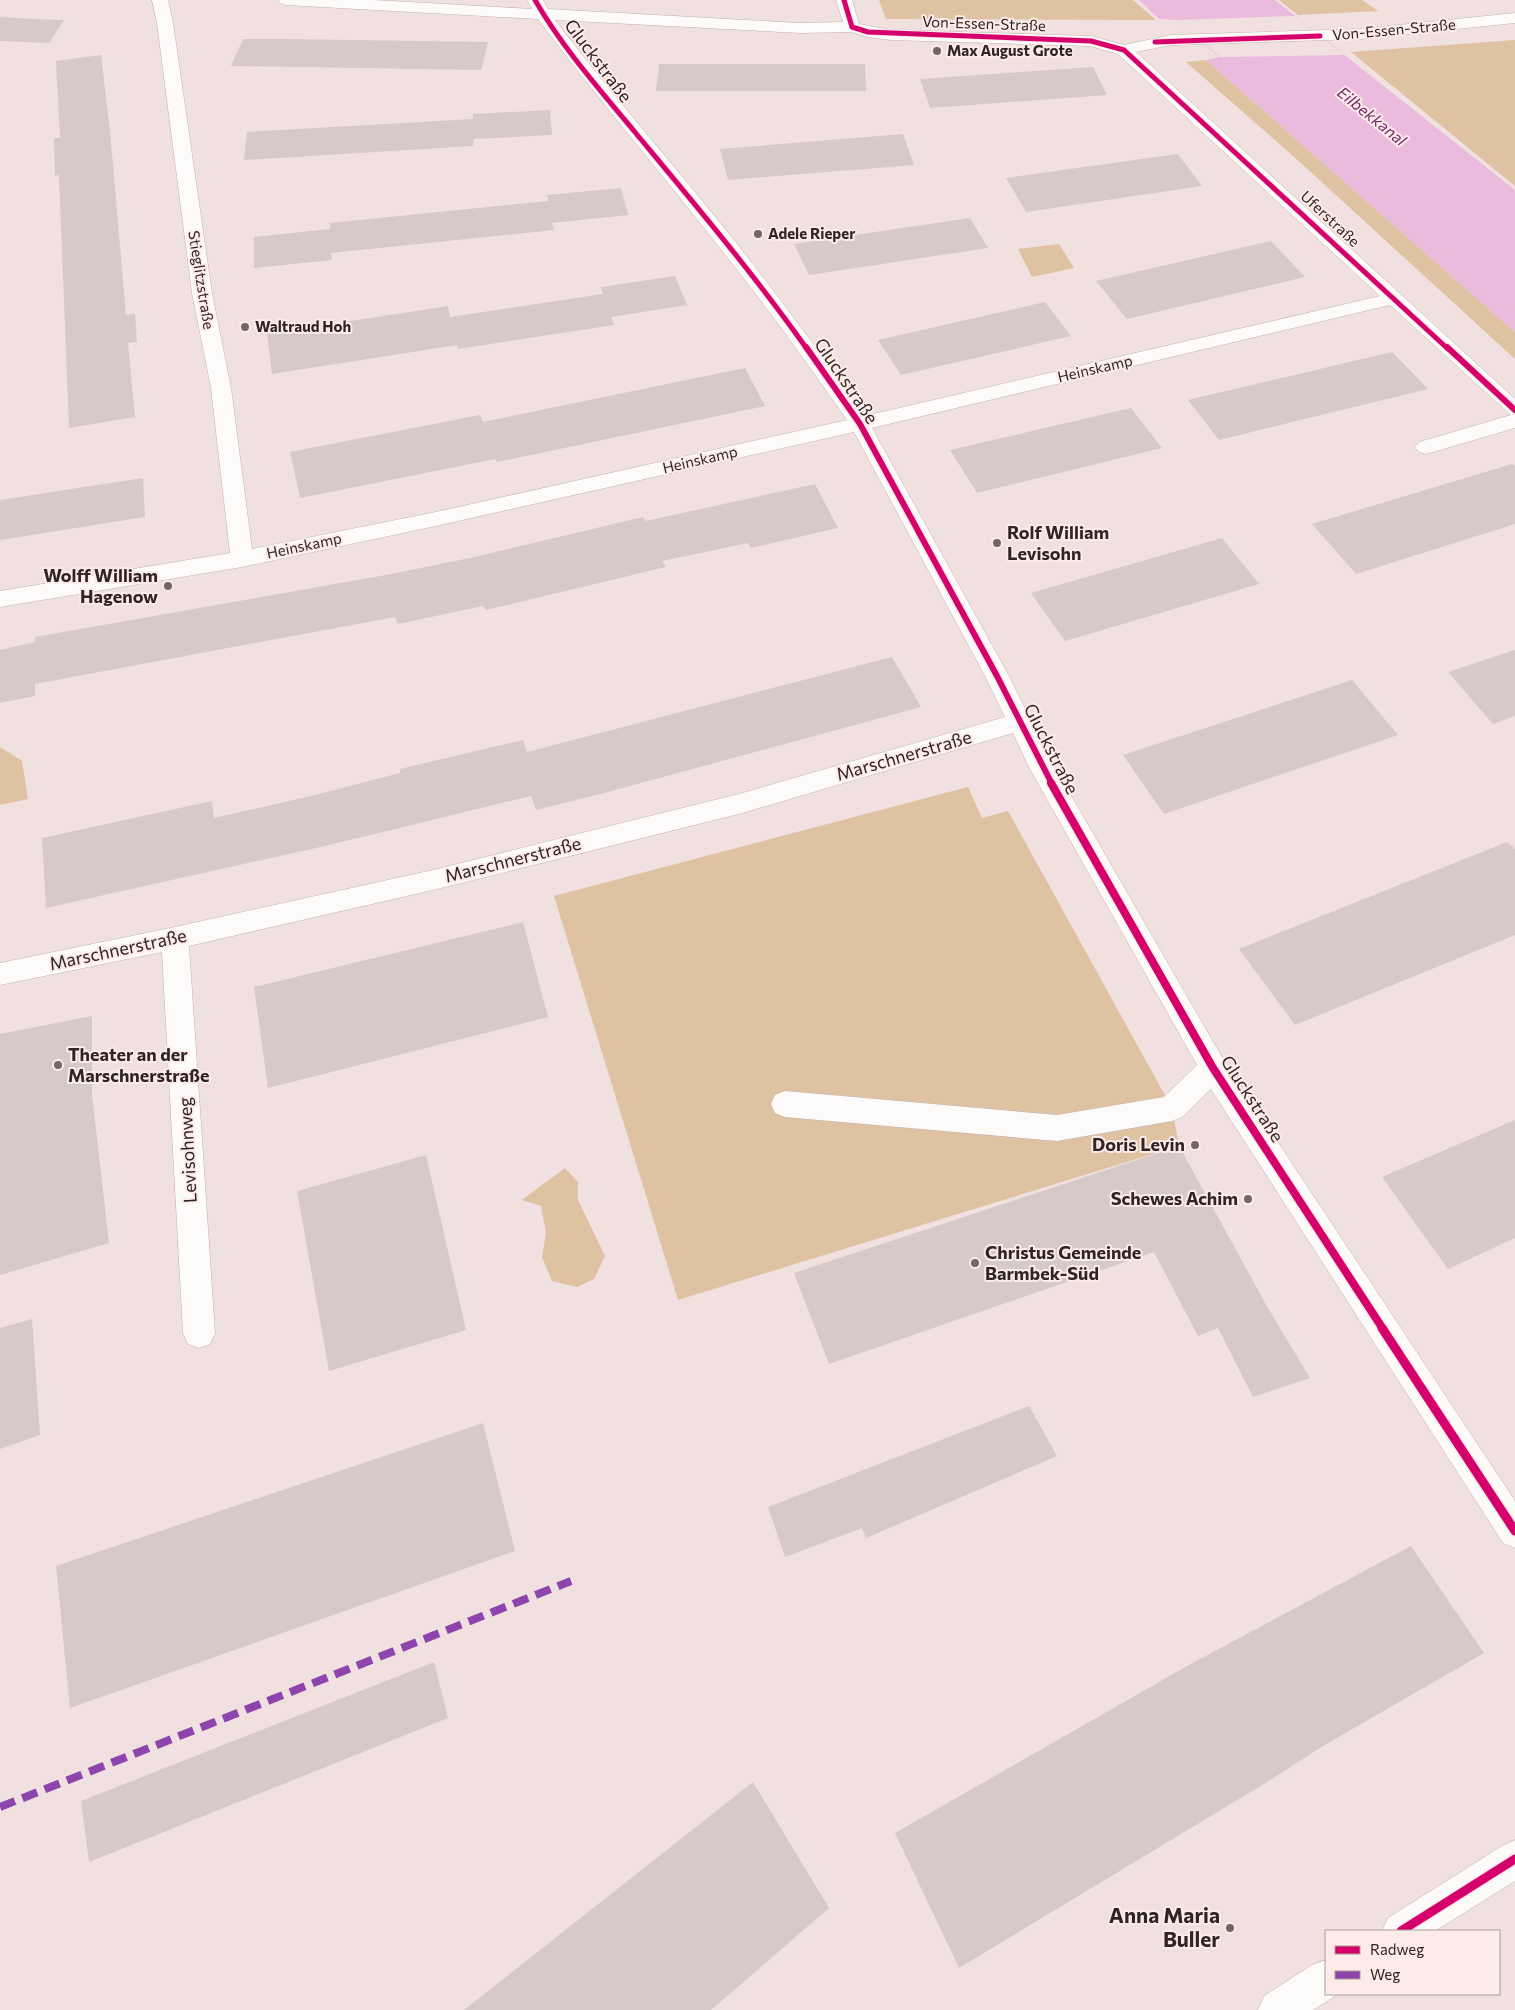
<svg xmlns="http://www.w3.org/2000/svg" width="1515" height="2010" font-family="Commissioner,sans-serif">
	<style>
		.green { fill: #dfc2a2 }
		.water { fill: #ebbbde }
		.pier { fill: #f0e0df }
		.building { fill: #d6c9ca }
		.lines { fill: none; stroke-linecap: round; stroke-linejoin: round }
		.minor-casing { stroke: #c0b3b3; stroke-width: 1 }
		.major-casing { stroke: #c0b3b3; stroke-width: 1 }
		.minor { fill: #fdfafa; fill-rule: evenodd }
		.major { fill: #fdfafa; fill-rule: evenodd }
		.quiet { stroke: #8e44ad; stroke-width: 8; stroke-dasharray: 16 8; stroke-linecap: butt }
		.cycleway-far3-casing { stroke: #fdebe9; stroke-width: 7 }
		.cycleway-far2-casing { stroke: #fdebe9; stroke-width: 9 }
		.cycleway-far1-casing { stroke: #fdebe9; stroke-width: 11 }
		.cycleway-casing { stroke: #fdebe9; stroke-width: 12 }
		.cycleway-far3 { stroke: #d6006c; stroke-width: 5 }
		.cycleway-far2 { stroke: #d6006c; stroke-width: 6 }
		.cycleway-far1 { stroke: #d6006c; stroke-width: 8 }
		.cycleway { stroke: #d6006c; stroke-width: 9 }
		.poi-dot { fill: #736665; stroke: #fdebe9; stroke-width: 2 }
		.labels { text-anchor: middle; stroke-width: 4; stroke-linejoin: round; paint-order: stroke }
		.far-street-label { font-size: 15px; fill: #302524; stroke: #fdebe9 }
		.far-poi-label { font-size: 15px; font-weight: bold; fill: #302524; stroke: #fdebe9; text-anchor: start }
		.far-water-label { font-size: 16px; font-style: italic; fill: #712968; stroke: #fdebe9 }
		.street-label { font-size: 18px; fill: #302524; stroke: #fdebe9 }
		.poi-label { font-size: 18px; font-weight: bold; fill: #302524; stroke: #fdebe9; text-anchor: start }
		.near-poi-label { font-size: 21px; font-weight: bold; fill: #302524; stroke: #fdebe9; text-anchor: end }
	</style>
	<rect width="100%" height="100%" fill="#f0e0df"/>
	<g class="green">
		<polygon points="879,0 1133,0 1156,20 886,19"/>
		<polygon points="1279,0 1362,0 1378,11 1298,15"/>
		<polygon points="1515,40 1515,186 1351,52"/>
		<polygon points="1206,60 1515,332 1515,359 1302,164 1186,62"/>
		<polygon points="1059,244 1074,268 1032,277 1018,249"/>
		<polygon points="0,747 22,761 28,799 0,805"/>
		<polygon points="968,787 982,818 1008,811 1172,1108 1179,1146 678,1300 554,896"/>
		<polygon points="565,1168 578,1182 578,1200 605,1256 594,1279 577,1287 552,1281 542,1257 546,1233 541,1206 522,1200"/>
	</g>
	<polygon class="water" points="1139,0 1275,0 1515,190 1515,332 1206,60 1219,57 1177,20 1159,19"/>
	<polygon class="pier" points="1295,16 1344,55 1220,57 1177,20"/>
	<g class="building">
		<polygon points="0,17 33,19 64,20 49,43 0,41"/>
		<polygon points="243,39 284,39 488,42 481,70 231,66"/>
		<polygon points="101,55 110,131 126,315 135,314 137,342 128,343 135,417 69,428 59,175 55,176 54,138 60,138 56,61"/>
		<polygon points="659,64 865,64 866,91 656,91"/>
		<polygon points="1093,67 1107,95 930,108 920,79"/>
		<polygon points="550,110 552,135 474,139 473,146 244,160 247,132 473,119 473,114"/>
		<polygon points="903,134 914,165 728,180 720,149"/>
		<polygon points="1178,154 1202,186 1026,212 1006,178"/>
		<polygon points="621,188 628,215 552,223 554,230 331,253 332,260 254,268 254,237 330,229 330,223 548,201 547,195"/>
		<polygon points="970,218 988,248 809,275 794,244"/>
		<polygon points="1271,241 1305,277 1127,319 1096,281"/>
		<polygon points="675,276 687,305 611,317 614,325 458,349 457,345 272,374 267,334 448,306 450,317 603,294 601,287"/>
		<polygon points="1045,302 1071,336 901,375 878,340"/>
		<polygon points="1392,352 1428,389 1219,440 1188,400"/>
		<polygon points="745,368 765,406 497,462 495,459 300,498 290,452 480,415 483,422"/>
		<polygon points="1131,408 1162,448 977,493 950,450"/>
		<polygon points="1512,464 1515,466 1515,524 1356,574 1312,524"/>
		<polygon points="143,478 145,517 0,540 0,500"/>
		<polygon points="815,484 838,528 751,548 748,543 662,561 666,567 486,610 483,606 398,624 395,617 35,684 35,696 0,703 0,650 35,642 35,637 386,575 470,558 643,517 646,521"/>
		<polygon points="1222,538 1259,584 1065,641 1031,593"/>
		<polygon points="1515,650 1515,716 1493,724 1448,672"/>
		<polygon points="892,657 921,707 604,793 536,810 531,796 325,846 46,908 42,838 212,801 214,818 315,795 400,773 400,769 523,740 527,752"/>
		<polygon points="1352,680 1398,735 1164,814 1123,755"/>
		<polygon points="1507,842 1515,849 1515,935 1295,1025 1239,949"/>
		<polygon points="523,922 548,1017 268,1088 254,987"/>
		<polygon points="92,1016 92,1095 109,1243 0,1275 0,1034"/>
		<polygon points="1515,1120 1515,1238 1448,1269 1382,1177"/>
		<polygon points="1179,1146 1269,1310 1310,1378 1253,1397 1218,1328 1198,1336 1154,1252 829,1364 794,1273"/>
		<polygon points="426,1155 466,1330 329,1371 297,1191"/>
		<polygon points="32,1319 40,1435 0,1449 0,1328"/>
		<polygon points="1029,1406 1057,1456 866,1538 862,1528 785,1557 768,1507"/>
		<polygon points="483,1423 515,1551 70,1708 56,1566"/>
		<polygon points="1411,1546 1484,1653 1323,1746 1259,1787 959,1968 895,1833 1187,1666"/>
		<polygon points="434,1662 448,1718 89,1862 81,1801"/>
		<polygon points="753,1782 829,1908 711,2010 464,2010"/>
	</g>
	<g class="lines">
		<defs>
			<path id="minor" d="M152,0h16l5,23 39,270 19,95 21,161 184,-37 411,-92c-41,-59 -83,-117 -128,-173 -60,-77 -123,-150 -181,-228l-252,-14 -6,-2 -2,-3h96l158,9 -5,-9h16l5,9 252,14 43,-1 -7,-22h16l7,24 32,6 200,6 33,9 47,-10 189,-6 155,-16v10l-155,16 -189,6 -35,7 379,347v29l-89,26 -7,-2 -4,-5 4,-5 92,-27 -121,-110 -518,123 137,248 41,83 173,300 292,442v47l-12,-5 -292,-454 -29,28 -10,4 -115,20 -272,-24 -10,-4 -4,-9 4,-9 10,-4 272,24 107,-18 33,-32 -167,-296 -17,-36 -274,81 -306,76 -244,56 26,387 -5,11 -11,4 -11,-4 -5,-11 -21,-381 -162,33v-22l175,-36 258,-57 306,-76 266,-77 -20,-41 -131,-244 -418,94 -194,41 -242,40v-16l230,-38 -19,-165 -19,-95 -35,-270zM555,20l245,13 51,-1 17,5 23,3 199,6 28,8 262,242 -515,120c-42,-60 -86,-118 -131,-176 -59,-74 -122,-145 -179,-220z"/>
			<g id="major">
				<polygon points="1515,1840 1515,1881 1435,1931 1382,1931 1388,1918 1502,1846"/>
				<polygon points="1326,1960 1326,1994 1338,1994 1313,2010 1258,2010 1264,1996 1312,1965"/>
			</g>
		</defs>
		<use href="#minor" class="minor-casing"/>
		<use href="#major" class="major-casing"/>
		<use href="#minor" class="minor"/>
		<use href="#major" class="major"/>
		<polyline class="quiet" points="0,1807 571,1581"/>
		<defs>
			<g id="cycleway-far3">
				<path d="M535,0c27,47 64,89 99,131 59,71 119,142 173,218"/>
				<polyline points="844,0 852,27 868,32 1091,41 1124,50 1448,349"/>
				<polyline points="1155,42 1320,36"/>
			</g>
			<g id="cycleway-far2">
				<polyline points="806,347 860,424 997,676 1052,784"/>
				<polyline points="1447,347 1515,410"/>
			</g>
			<polyline id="cycleway-far1" points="1051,783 1213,1068 1383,1329"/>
			<g id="cycleway">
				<polyline points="1382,1328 1515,1531"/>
				<polyline points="1401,1931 1515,1859"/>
			</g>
		</defs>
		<use href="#cycleway-far3" class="cycleway-far3-casing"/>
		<use href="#cycleway-far2" class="cycleway-far2-casing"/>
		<use href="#cycleway-far1" class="cycleway-far1-casing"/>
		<use href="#cycleway" class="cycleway-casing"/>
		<use href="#cycleway-far3" class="cycleway-far3"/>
		<use href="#cycleway-far2" class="cycleway-far2"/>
		<use href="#cycleway-far1" class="cycleway-far1"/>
		<use href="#cycleway" class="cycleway"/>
	</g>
	<g class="poi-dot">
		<circle cx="937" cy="51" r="5"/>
		<circle cx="758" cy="234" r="5"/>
		<circle cx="245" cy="327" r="5"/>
		<circle cx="997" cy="543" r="5"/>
		<circle cx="168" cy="586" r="5"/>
		<circle cx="58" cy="1065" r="5"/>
		<circle cx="1195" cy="1145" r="5"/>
		<circle cx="1248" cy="1199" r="5"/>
		<circle cx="975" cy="1263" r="5"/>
		<circle cx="1230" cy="1928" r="5"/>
	</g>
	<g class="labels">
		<g class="far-street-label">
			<text transform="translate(984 24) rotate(2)" y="5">Von-Essen-Straße</text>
			<text transform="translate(1394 30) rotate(-5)" y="5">Von-Essen-Straße</text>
			<text transform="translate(1330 219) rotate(43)" y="5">Uferstraße</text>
			<text transform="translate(201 280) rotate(81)" y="5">Stieglitzstraße</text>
			<text transform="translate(1095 369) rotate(-13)" y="5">Heinskamp</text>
			<text transform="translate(700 460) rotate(-13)" y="5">Heinskamp</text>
			<text transform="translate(304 546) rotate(-12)" y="5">Heinskamp</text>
		</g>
		<g class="far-poi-label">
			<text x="947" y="56">Max August Grote</text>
			<text x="768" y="239">Adele Rieper</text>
			<text x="255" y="332">Waltraud Hoh</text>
		</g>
		<g class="far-water-label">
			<text transform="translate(1372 116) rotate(39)" y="6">Eilbekkanal</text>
		</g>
		<g class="street-label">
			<text transform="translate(598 61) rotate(53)" y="6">Gluckstraße</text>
			<text transform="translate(846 381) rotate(56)" y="6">Gluckstraße</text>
			<text transform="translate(1051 749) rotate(63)" y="6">Gluckstraße</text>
			<text transform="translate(904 756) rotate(-16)" y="6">Marschnerstraße</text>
			<text transform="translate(513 860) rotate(-14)" y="6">Marschnerstraße</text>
			<text transform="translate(118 950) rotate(-12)" y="6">Marschnerstraße</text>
			<text transform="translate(1252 1099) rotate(57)" y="6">Gluckstraße</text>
			<text transform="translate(188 1150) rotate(-93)" y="6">Levisohnweg</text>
		</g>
		<g class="poi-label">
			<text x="1007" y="539">Rolf William<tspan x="1007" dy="21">Levisohn</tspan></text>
			<text x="158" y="582" text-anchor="end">Wolff William<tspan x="158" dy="21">Hagenow</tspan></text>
			<text x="68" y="1061">Theater an der<tspan x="68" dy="21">Marschnerstraße</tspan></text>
			<text x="1185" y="1151" text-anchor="end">Doris Levin</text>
			<text x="1238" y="1205" text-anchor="end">Schewes Achim</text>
			<text x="985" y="1259">Christus Gemeinde<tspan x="985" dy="21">Barmbek-Süd</tspan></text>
		</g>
		<g class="near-poi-label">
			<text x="1220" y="1923">Anna Maria<tspan x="1220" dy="24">Buller</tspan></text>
		</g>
	</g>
	<rect x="1325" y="1930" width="175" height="65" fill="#fdebe9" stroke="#ab9c9a"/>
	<rect x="1335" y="1946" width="25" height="8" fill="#d6006c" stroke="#ab9c9a"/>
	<text x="1370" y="1955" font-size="15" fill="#302524">Radweg</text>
	<rect x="1335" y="1971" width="25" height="8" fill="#8e44ad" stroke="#ab9c9a"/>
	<text x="1370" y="1980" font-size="15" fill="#302524">Weg</text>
</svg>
